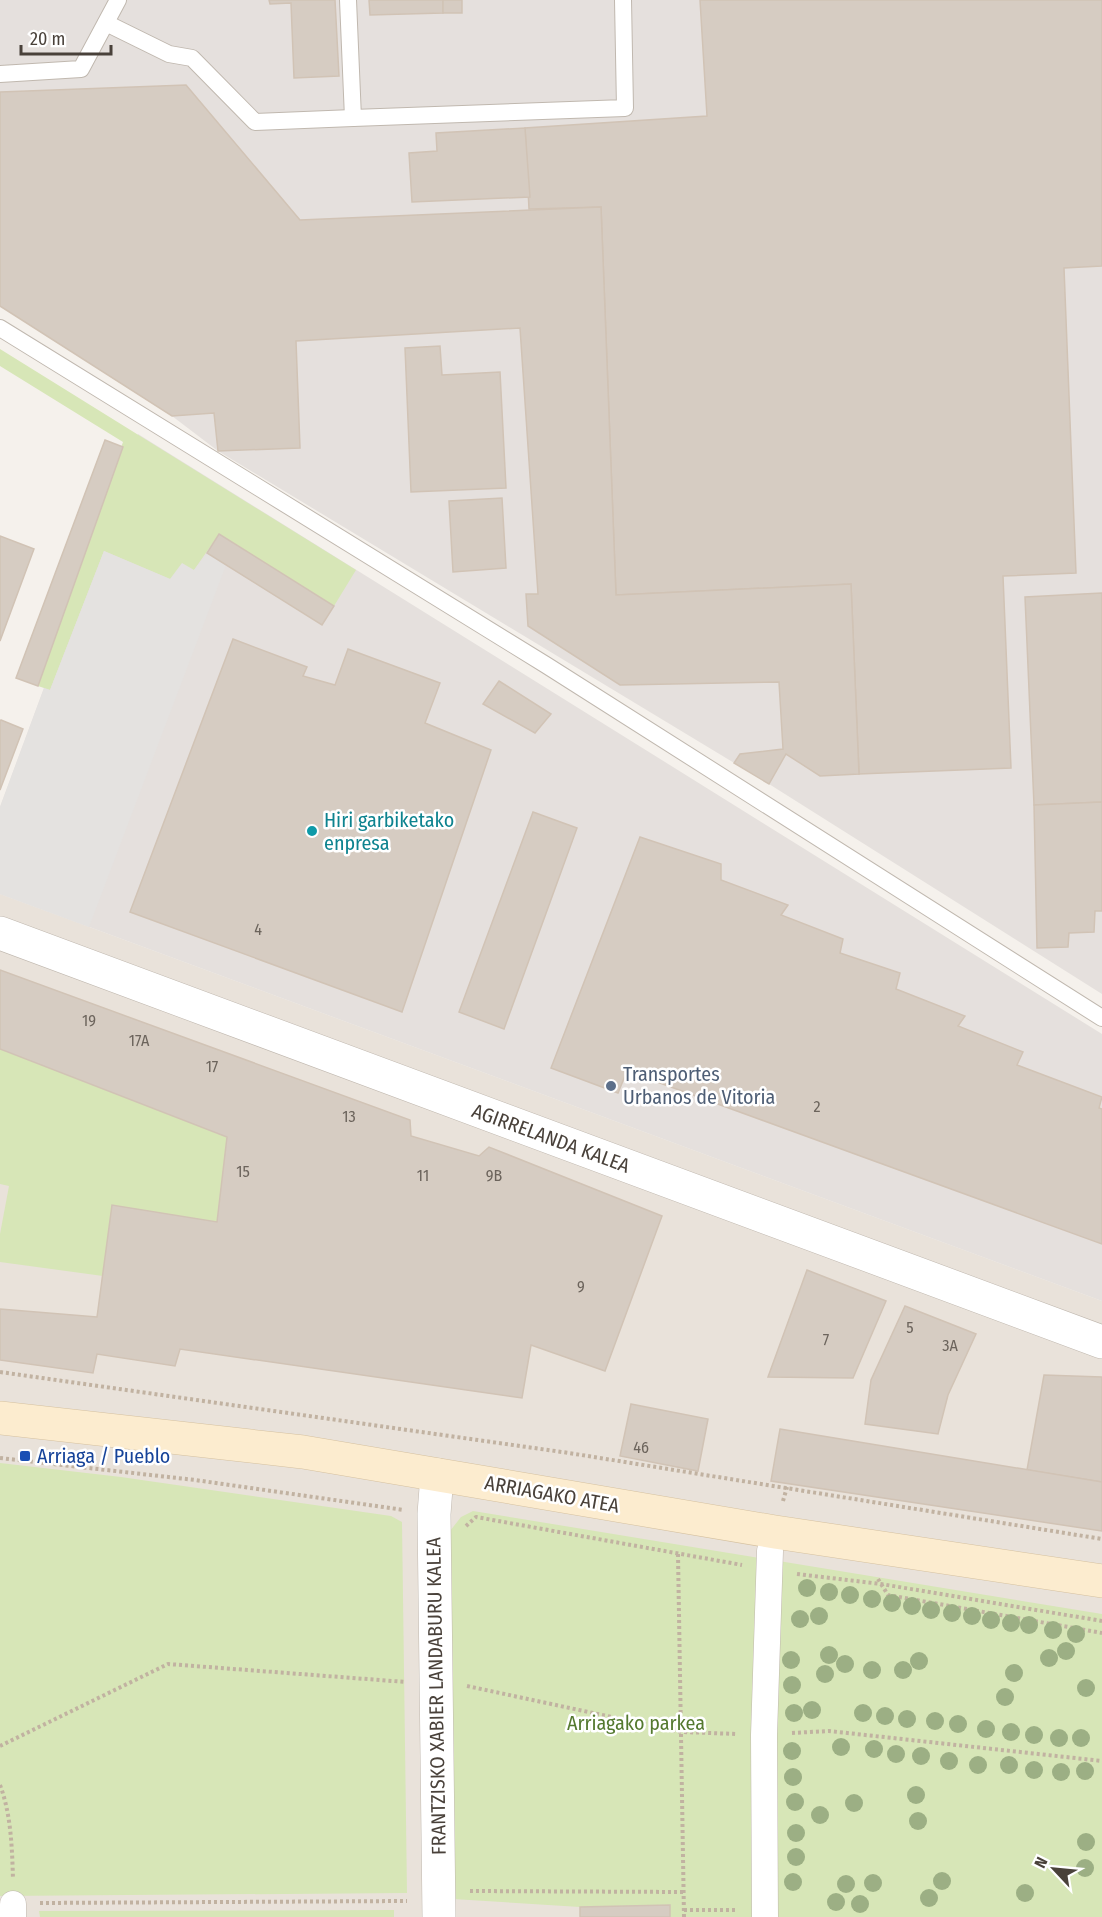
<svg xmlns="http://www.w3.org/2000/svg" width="1102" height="1917" font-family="'Fira Sans Condensed',sans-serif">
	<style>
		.residential { fill: #e9e2da }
		.industrial { fill: #e5e0dd }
		.green { fill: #d7e6b7 }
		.parking { fill: #e4e2e0 }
		.building { fill: #d6ccc2; stroke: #d1c3b5; stroke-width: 1.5 }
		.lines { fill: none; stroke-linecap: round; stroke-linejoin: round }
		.service-casing { stroke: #c0b8af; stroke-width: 18 }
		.pedestrian-casing { stroke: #c0b8af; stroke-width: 27 }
		.minor-casing { stroke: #c0b8af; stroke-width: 34 }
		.tertiary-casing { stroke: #c0b8af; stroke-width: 34 }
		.secondary-casing { stroke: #d5c1a0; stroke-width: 34 }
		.path { stroke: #c1b2a1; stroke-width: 4; stroke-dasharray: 3 3; stroke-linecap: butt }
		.service { stroke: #fff; stroke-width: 16 }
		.pedestrian { stroke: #fff; stroke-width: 26 }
		.minor { stroke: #fff; stroke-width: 33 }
		.tertiary { stroke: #fff; stroke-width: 33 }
		.secondary { stroke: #fceccf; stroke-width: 33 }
		.tree { fill: #9caf84 }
		.culture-dot { fill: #0f9aa8; stroke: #fff; stroke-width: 2 }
		.service-dot { fill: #5c6f8a; stroke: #fff; stroke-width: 2 }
		.transit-dot { fill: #1a4fb4; stroke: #fff; stroke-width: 2 }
		.labels { text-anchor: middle; stroke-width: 5; stroke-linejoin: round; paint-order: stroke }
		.number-label { font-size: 16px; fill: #6c645c }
		.culture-label { font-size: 20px; fill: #0d838f; stroke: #fff; text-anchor: start }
		.service-label { font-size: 20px; fill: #4e5e75; stroke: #fff; text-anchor: start }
		.street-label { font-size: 20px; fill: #49413a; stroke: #fff }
		.transit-label { font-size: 20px; fill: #164399; stroke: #fff; text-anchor: start }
		.park-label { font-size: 20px; fill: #54792f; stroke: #fff }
	</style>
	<rect width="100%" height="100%" fill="#f5f1ec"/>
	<polygon class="residential" points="0,894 1102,1301 1102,1917 0,1917"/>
	<g class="industrial">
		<polygon points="0,0 1102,0 1102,994 769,784 218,451 172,416 0,306"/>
		<polygon points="138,434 1102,1034 1102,1301 0,894 0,807"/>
	</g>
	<g class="green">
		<polygon points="0,349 356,570 334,606 219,534 194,570 170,579 104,551 50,690 38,686 123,442 0,366"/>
		<polygon points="0,1049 227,1137 217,1222 103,1276 0,1262 0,1234 9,1186 0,1184"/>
		<polygon points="0,1463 121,1477 391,1516 402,1522 407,1893 0,1896"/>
		<polygon points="473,1511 1102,1614 1102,1917 670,1917 670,1905 580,1907 453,1899 450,1531 461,1517"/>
		<polygon points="394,1910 394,1917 40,1917 39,1911"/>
	</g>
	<polygon class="parking" points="104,551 170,579 182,563 194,570 207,553 226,565 89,927 0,894 0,807 44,688 50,690"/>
	<g class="building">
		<polygon points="269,0 335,0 339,76 294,78 291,3 270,4"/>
		<polygon points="369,0 443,0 443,13 370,15"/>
		<rect x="443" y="0" width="19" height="13"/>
		<polygon points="700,0 1102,0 1102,266 1064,268 1076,573 1003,576 1011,768 859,774 851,584 616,595 601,207 529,209 525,128 707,116"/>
		<polygon points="186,85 300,220 601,207 616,595 851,584 859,774 820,776 786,754 769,784 734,763 740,754 783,749 779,682 620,685 528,626 526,594 538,594 520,328 296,341 300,448 218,451 214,413 172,416 0,306 0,92"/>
		<polygon points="525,128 530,197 412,202 409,153 437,151 436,133"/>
		<polygon points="440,346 442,375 500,372 506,488 411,492 405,348"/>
		<polygon points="105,440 123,447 38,686 16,678"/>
		<polygon points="502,498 506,568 453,572 449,501"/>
		<polygon points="219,534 334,606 322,625 207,553"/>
		<polygon points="0,536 34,549 0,641"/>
		<polygon points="1102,593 1102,802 1034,805 1025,597"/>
		<polygon points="233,639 307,667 303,676 335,685 348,649 440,683 425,723 491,750 402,1012 130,912"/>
		<polygon points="499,681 551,714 535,733 483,704"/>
		<polygon points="1,720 23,729 0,790 0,721"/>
		<polygon points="1102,802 1102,911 1095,911 1094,932 1069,933 1068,947 1037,948 1034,805"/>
		<polygon points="533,812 577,828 504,1029 459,1012"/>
		<polygon points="640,837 721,864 721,880 788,905 781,915 843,939 840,953 900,973 896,989 965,1016 958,1026 1023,1052 1017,1065 1102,1097 1099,1108 1102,1109 1102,1244 627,1071 618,1093 551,1068"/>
		<polygon points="0,970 410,1120 411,1136 479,1156 489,1147 662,1216 605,1371 531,1345 522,1398 180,1349 175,1366 97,1354 93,1373 0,1360 0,1309 97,1317 112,1205 217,1222 227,1137 0,1049"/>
		<polygon points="807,1270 886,1301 853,1378 768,1377"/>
		<polygon points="905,1306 976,1334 948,1395 938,1434 865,1424 871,1380"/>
		<polygon points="1044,1375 1102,1377 1102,1482 1027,1470"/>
		<polygon points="631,1404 708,1419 698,1471 620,1456"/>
		<polygon points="780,1429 1102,1482 1102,1531 771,1481"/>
		<polygon points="670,1905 670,1917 580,1917 580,1907"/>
	</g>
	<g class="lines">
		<defs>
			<g id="service">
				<polyline points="348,0 353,118 625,108 623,0"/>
				<polyline points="106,23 169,54 192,58 255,122 353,118"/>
				<polyline points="0,74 81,69 118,0"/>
				<polyline points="0,328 546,665 1102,1018"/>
			</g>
			<g id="pedestrian">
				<polyline points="13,1904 13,1917"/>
				<polyline points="765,1917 764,1735 770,1551"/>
			</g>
			<polyline id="minor" points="437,1475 434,1514 439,1917"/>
			<polyline id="tertiary" points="0,933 1102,1342"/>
			<polyline id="secondary" points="0,1418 303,1452 775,1532 1102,1581"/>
		</defs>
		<use href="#service" class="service-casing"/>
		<use href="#pedestrian" class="pedestrian-casing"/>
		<use href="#minor" class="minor-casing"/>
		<use href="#tertiary" class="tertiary-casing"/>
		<use href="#secondary" class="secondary-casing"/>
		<g class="path">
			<polyline points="0,1372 569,1453 1102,1539"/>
			<polyline points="0,1458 195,1480 404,1510"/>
			<polyline points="783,1501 787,1487"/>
			<polyline points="466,1526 476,1517 742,1565"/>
			<polyline points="678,1554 684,1917"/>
			<polyline points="797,1574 881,1584 1102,1621"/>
			<polyline points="878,1579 888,1595 1102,1633"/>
			<polyline points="467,1686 682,1732 737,1734"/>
			<polyline points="792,1733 829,1731 1102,1761"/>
			<polyline points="0,1746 168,1664 406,1682"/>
			<path d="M0,1785c11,29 12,62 13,94"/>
			<polyline points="470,1891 684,1892"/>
			<polyline points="40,1903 407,1901"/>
			<polyline points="684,1910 737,1910"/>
		</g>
		<use href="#service" class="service"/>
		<use href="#pedestrian" class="pedestrian"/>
		<use href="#minor" class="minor"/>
		<use href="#tertiary" class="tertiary"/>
		<use href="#secondary" class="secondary"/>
	</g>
	<g class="tree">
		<circle cx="807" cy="1588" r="9"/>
		<circle cx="829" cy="1592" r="9"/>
		<circle cx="850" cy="1595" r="9"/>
		<circle cx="872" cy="1599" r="9"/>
		<circle cx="892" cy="1603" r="9"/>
		<circle cx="912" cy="1606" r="9"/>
		<circle cx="931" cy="1610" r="9"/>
		<circle cx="952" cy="1613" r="9"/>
		<circle cx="819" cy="1616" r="9"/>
		<circle cx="972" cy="1616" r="9"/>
		<circle cx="800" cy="1619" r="9"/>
		<circle cx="991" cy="1620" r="9"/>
		<circle cx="1011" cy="1623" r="9"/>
		<circle cx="1029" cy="1625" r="9"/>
		<circle cx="1053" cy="1630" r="9"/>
		<circle cx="1076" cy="1634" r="9"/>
		<circle cx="1066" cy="1651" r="9"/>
		<circle cx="829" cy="1655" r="9"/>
		<circle cx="1049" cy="1658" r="9"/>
		<circle cx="791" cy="1660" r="9"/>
		<circle cx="919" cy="1661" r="9"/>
		<circle cx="845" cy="1664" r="9"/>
		<circle cx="872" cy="1670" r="9"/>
		<circle cx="903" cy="1670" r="9"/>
		<circle cx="1014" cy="1673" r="9"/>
		<circle cx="825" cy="1674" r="9"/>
		<circle cx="792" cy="1685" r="9"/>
		<circle cx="1086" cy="1688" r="9"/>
		<circle cx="1005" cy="1697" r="9"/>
		<circle cx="812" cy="1710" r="9"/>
		<circle cx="794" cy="1713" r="9"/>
		<circle cx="863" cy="1713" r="9"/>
		<circle cx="885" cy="1716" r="9"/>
		<circle cx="907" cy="1719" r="9"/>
		<circle cx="935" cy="1721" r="9"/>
		<circle cx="958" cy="1724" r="9"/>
		<circle cx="986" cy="1729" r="9"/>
		<circle cx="1011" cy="1732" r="9"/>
		<circle cx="1034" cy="1735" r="9"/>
		<circle cx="1059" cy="1738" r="9"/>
		<circle cx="1081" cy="1738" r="9"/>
		<circle cx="841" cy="1747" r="9"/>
		<circle cx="874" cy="1749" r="9"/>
		<circle cx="792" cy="1751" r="9"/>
		<circle cx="896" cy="1754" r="9"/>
		<circle cx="921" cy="1756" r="9"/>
		<circle cx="949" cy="1761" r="9"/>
		<circle cx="978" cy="1765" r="9"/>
		<circle cx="1009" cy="1765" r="9"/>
		<circle cx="1034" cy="1770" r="9"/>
		<circle cx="1085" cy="1771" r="9"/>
		<circle cx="1061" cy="1772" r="9"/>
		<circle cx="793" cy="1777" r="9"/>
		<circle cx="916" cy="1795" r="9"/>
		<circle cx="795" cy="1802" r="9"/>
		<circle cx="854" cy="1803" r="9"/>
		<circle cx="820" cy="1815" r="9"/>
		<circle cx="918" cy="1821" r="9"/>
		<circle cx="796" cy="1833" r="9"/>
		<circle cx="1086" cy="1842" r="9"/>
		<circle cx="796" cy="1857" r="9"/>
		<circle cx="1085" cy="1868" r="9"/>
		<circle cx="942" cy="1881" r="9"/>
		<circle cx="793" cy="1882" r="9"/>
		<circle cx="873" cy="1883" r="9"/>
		<circle cx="846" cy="1884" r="9"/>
		<circle cx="1025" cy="1893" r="9"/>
		<circle cx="929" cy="1898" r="9"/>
		<circle cx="836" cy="1902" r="9"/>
		<circle cx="860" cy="1904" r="9"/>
	</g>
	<circle class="culture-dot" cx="312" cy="831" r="6"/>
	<circle class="service-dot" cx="611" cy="1086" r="6"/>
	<rect class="transit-dot" x="19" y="1450" width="12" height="12" rx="3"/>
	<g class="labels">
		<g class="number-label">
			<text x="258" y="935">4</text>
			<text x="89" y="1026">19</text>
			<text x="139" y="1046">17A</text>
			<text x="212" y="1072">17</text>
			<text x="817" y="1112">2</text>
			<text x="349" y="1122">13</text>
			<text x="243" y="1177">15</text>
			<text x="423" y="1181">11</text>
			<text x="494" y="1181">9B</text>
			<text x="581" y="1292">9</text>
			<text x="910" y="1333">5</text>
			<text x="826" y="1345">7</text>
			<text x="950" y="1351">3A</text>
			<text x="641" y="1453">46</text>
		</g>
		<g class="culture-label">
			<text x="324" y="827">Hiri garbiketako<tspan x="324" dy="23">enpresa</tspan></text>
		</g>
		<g class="service-label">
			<text x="623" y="1081">Transportes<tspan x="623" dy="23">Urbanos de Vitoria</tspan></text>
		</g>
		<g class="street-label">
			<text transform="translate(551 1138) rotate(20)" y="7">AGIRRELANDA KALEA</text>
			<text transform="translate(552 1494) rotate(10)" y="7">ARRIAGAKO ATEA</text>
			<text transform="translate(436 1696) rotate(-91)" y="7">FRANTZISKO XABIER LANDABURU KALEA</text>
		</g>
		<g class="transit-label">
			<text x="37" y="1463">Arriaga / Pueblo</text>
		</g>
		<g class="park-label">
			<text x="636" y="1730">Arriagako parkea</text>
		</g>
	</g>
	<g transform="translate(1054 1869) rotate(296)" stroke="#ffffff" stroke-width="4.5" paint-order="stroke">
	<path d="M0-4.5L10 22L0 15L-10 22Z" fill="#49413a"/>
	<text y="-9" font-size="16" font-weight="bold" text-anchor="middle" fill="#49413a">N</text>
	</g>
	<path d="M21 45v9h90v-9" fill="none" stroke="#49413a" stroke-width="3"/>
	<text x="30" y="45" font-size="18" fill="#49413a" stroke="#ffffff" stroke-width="4.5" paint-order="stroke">20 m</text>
</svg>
